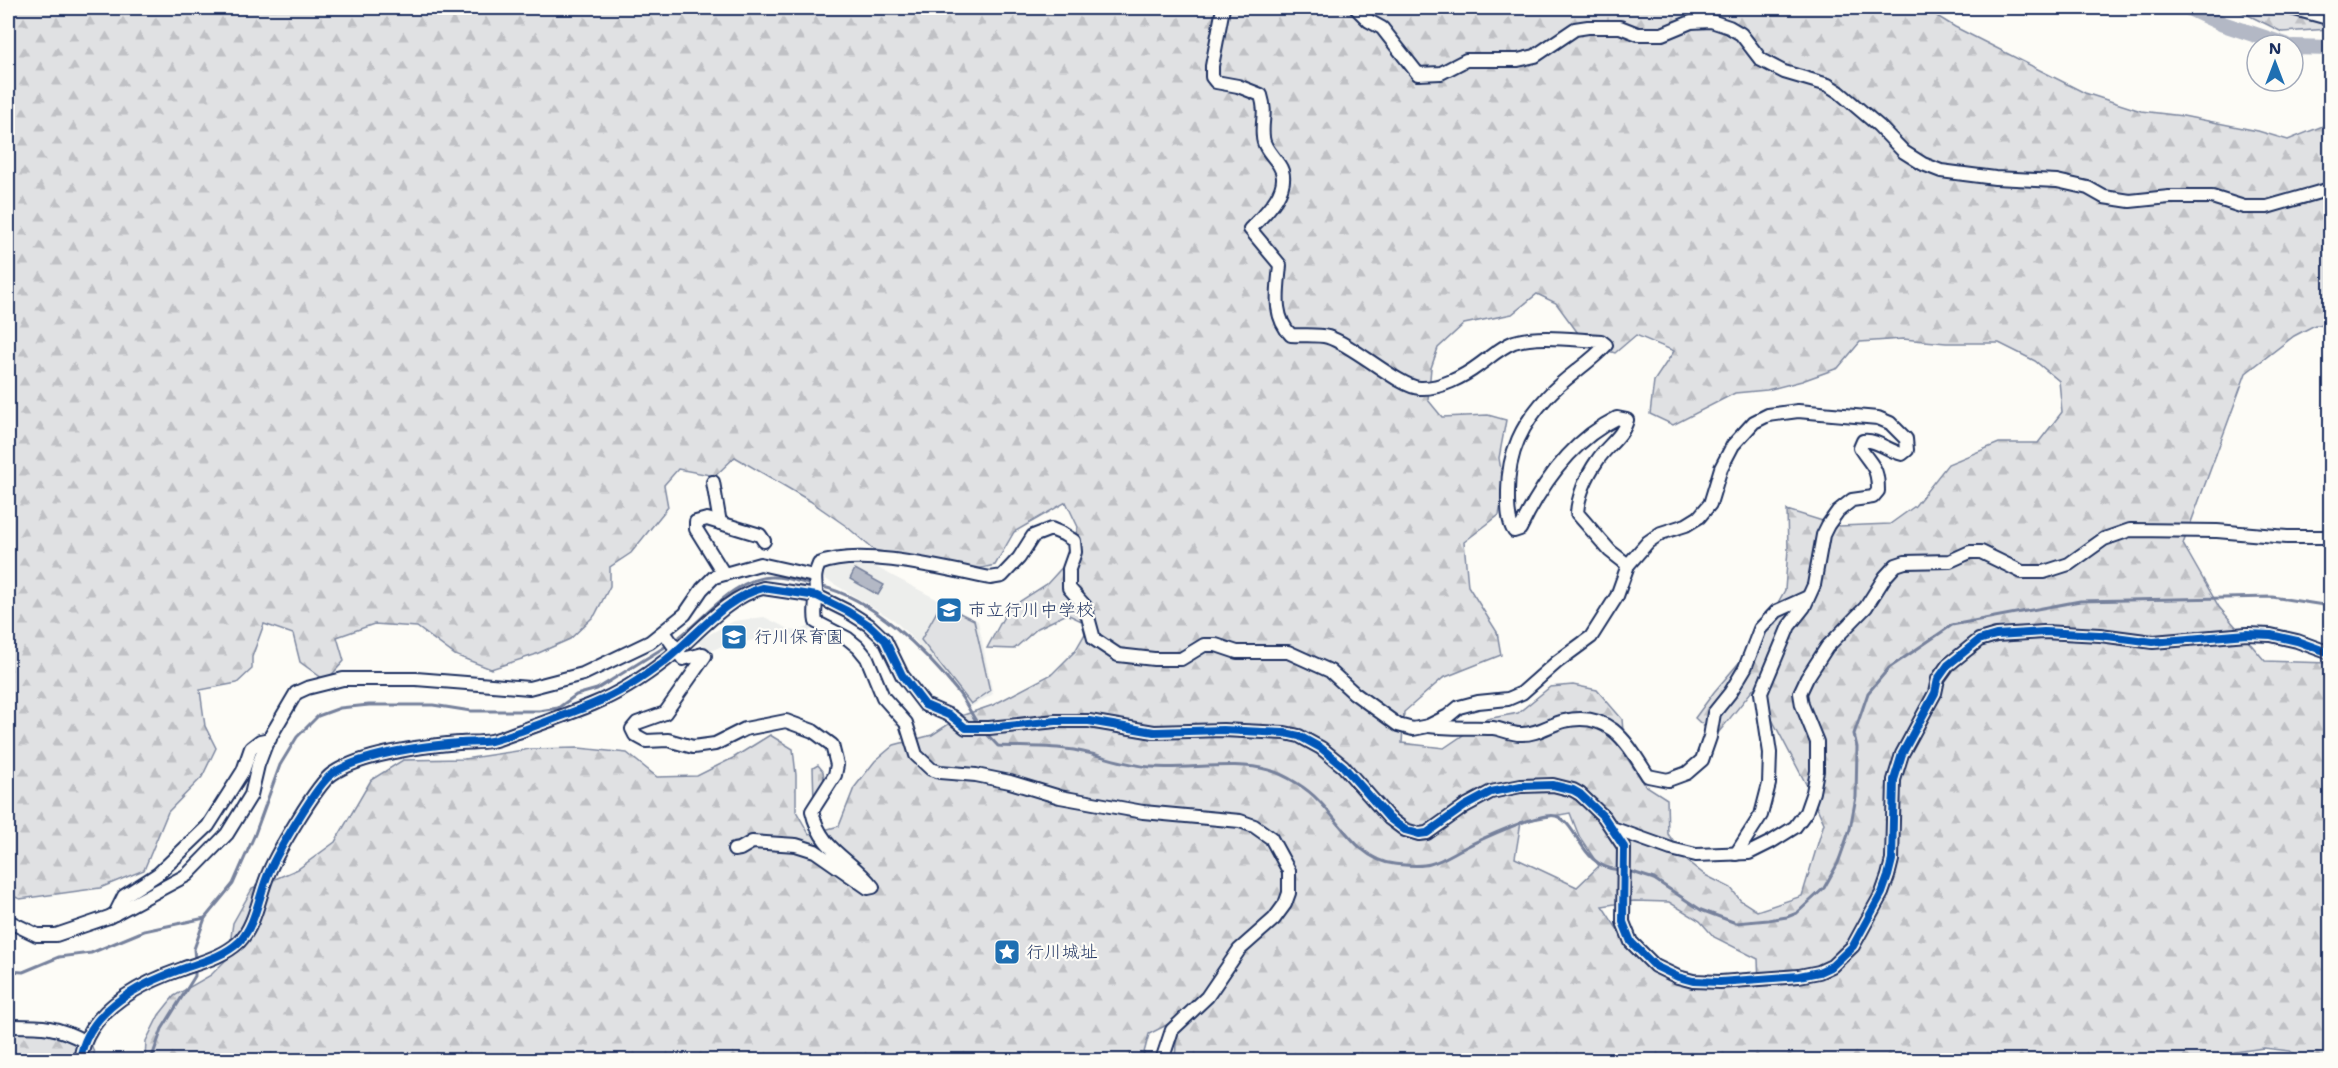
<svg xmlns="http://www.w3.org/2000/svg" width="2338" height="1068" font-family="'Shantell Sans','Klee One',sans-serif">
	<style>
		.built { fill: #edeeec }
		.forest { fill: url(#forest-firs); stroke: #7e88a0; stroke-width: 1.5; fill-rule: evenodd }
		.cemetery { fill: url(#cemetery-stones); stroke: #7e88a0; stroke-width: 1.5 }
		.garden { fill: #e0e1e3; stroke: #7e88a0; stroke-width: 1.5 }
		.water { fill: url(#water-ripples); stroke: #76819c; stroke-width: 1.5 }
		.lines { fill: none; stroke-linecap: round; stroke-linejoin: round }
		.stream { stroke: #76819c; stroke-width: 3 }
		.river { stroke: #b3b8c5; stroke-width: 16 }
		.minor-casing { stroke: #1b2f5e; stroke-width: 16 }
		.minor { stroke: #fdfcf7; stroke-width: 12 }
		.cycleway-casing { stroke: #fdfcf7; stroke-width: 11 }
		.cycleway { stroke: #0057b8; stroke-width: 8 }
		.labels { text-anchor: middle; stroke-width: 4.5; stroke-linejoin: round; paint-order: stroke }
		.poi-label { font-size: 18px; fill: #1b2f5e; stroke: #fdfcf7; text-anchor: start }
	</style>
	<defs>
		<pattern id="forest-firs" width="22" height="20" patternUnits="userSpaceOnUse" patternTransform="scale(1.5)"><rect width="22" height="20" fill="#e0e1e3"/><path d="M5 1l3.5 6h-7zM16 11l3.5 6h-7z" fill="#c0c1c5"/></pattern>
		<pattern id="cemetery-stones" width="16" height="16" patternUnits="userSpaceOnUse" patternTransform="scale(1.5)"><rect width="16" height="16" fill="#e0e1e3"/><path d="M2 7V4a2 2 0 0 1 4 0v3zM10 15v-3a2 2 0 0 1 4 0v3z" fill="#c0c1c5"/></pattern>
		<pattern id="water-ripples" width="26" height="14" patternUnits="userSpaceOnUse" patternTransform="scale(1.5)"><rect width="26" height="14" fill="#b3b8c5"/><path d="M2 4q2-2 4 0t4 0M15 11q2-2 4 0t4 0" fill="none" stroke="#9196a3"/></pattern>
	</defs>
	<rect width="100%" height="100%" fill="#fdfcf7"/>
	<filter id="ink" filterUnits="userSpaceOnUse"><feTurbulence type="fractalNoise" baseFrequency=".0167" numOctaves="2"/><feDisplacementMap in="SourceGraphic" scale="12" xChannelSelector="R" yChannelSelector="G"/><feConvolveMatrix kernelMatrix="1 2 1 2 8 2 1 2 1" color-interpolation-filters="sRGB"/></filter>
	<g filter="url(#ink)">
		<g class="built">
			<polygon points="837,561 874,566 978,621 993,694 971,707 917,643 894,620 819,575 821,567"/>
			<polygon points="764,617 791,630 799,631 809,626 813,628 804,635 781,635 722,646 708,652 697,641 734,621"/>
		</g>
		<g class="forest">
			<path d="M8,8h1654l18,3 5,-3h239l31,19 130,66 56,18 42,5 75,15 30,9 42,-17v203l-15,-1 -21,11 -48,37 -63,171 36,63 46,54 65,2v397h-27l-13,-9 -26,-3 -29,4 -16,8h-1044l1,-16 6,-27 -33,17 -7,26h-997l1,-19 13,-26 15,-19 37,-21 17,-17 5,-35 19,-34 46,-20 37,-27 36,-62 32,-20 61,-1 66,-10 49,-1 48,5 30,24 40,-1 36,-18 37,-23 23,14 3,26v36l13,23 30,-8 15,-38 21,-27 19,-16 38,-10 29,-19 32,-11 59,-31 23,-23 15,-26 -23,-11 -29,14 -24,21 -27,-1 21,-39 39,-25 20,-22 11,-35 -12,-25 -52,30 -19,33 -36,8 -34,-12 -51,-11 -28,-24 -36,-25 -75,-44 -20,19 -37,-7 -14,16 4,22 -37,46 -21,14v19l-15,29 -25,24 -36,16 -43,14 -36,-14 -38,-28 -43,-3 -37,13 7,24 -18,20 -26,-19 -7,-28 -29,-10 -12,33v12l-15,14 -37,7 5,36 11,22 -14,29 -34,35 -24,58 -44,18 -80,11 -12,-5zM1537,294l19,9 30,41 29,9 21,-18 38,16 -20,30 -4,33 23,11 62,-32 32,-3 35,-9 36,-13 22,-26 43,-3 43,4h53l36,18 24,20 3,31 -24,31h-39l-51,21 -33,42 -25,18 -51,2 -52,-16 1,39 -3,41 -31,55 -40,47 -19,26 20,19 40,-50 51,97 18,39 -22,73 -45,15 -17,-11 -9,-12 -26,-13 -18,-14 -19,-27 -1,-35 -22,-14 -20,-30 -3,-36 -25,-29 -24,-5 -23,2 -32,26 -31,6 -43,29 -42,-5 2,-31 39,-34 58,-23 -4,-23 -29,-46 -4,-44 35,-27 5,-27 -5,-30 7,-38 -18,-5 -46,2 -14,-17 3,-32 7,-20 26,-24 48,-10zM1570,813l9,23 20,30 -22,21 -62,-29 6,-36zM1634,901l35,1 31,19 14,16 44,22 1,25c-46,-1 -98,-10 -133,-44 -9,-9 -16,-23 -24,-34z"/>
			<polygon points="2234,8 2274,8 2303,14 2330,11 2330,29 2282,32"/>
			<polygon points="8,1020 91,1043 96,1060 8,1060"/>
		</g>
		<polygon class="cemetery" points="818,765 823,771 825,786 814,801 813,768"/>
		<polygon class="garden" points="941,604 974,620 990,691 971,704 921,640"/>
		<polygon class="water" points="855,569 884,585 878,595 850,579"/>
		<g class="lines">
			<g class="stream">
				<path d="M819,586c53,11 106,65 139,106 8,10 13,22 20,32"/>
				<path d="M674,641c30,-20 58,-63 97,-64 13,-1 29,5 42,8"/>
				<path d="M984,731l14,15c23,1 46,0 68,3 29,3 56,16 85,18 36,3 84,-7 118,3 17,5 38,18 50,31 22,22 41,60 75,63 11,1 26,3 36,0 12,-3 22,-10 32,-15 17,-9 79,-38 94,-33 23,8 24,51 63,54"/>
				<polyline points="1626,870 1654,879 1701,910 1736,923 1768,920 1787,917 1797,913 1824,888 1838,863 1850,829 1856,797 1857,747 1854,734 1868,693 1889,668 1952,625 2080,601 2272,597 2330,606"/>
				<polyline points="195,961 194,949 205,918 233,884 255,834 280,765 297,737 318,716 340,708 369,705 433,705 471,711 539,711 558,708 576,695 597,689 668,645"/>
				<polyline points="8,971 23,972 59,957 91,953 144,931 205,918"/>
				<polyline points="151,1060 162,1029 195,976 195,968"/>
			</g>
			<g class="river">
				<polyline points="2189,8 2223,24 2286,45"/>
				<polyline points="2293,47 2330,48"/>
			</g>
			<defs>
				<g id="minor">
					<path d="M1223,8l-11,58v11l4,5 22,4 23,9c6,20 0,25 2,42 0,10 11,20 16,28 15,22 -15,50 -29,64l30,36c-2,25 -8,51 11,70 11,1 26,-1 37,2 26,8 71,50 92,51 20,1 43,-11 59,-23 11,-8 22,-18 35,-23 24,-8 62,-2 87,-1l5,4c-17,19 -41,32 -58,51 -26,28 -40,56 -40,95 0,12 -1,30 6,40l6,-2c21,-44 52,-89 97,-111l10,2c-4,17 -21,26 -30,41 -10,14 -19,35 -20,52l33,38 18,14"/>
					<polyline points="1356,8 1369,21 1382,28 1418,74 1441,73 1466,60 1518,60 1535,56 1575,29 1588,27 1620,27 1638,34 1662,34 1691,22 1711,21 1729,27 1741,34 1761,60 1784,72 1828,85 1839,92 1879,126 1904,152 1923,164 1941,171 1995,178 2057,181 2088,188 2104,197 2130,201 2169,197 2212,197 2244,207 2267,207 2330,189"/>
					<polyline points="2291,8 2324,17 2330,16"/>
					<polyline points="713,482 720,523"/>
					<polyline points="724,574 696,529 696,522 707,519 760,535 764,541"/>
					<path d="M664,632l19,27 20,-5 2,2 -40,57 -28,10 -5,6 3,6 11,6 22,-1 25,7 22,-3 30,-15 41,-8 27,10 19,14 5,20 -2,10 -23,36c9,41 38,46 61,76l-5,1 -53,-37 -19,-6 -44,-3 -12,7 -6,1"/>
					<path d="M1429,726c22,3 43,1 64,2 9,1 18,6 27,6 16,1 29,-9 44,-13 46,-11 63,22 84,55l20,4 19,-7 15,-13 8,-23 4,-24 16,-20 15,-25 15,-39 17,-18 31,-14"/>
					<polyline points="1612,828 1671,849 1696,855 1749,853 1771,842 1795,827 1806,812 1813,792 1817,771 1817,742 1802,705 1800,693 1807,678 1827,647 1866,607 1885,577 1896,565 1905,562 1950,561 1970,552 1981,552 2022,572 2044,572 2069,564 2104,539 2130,530 2217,531 2287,537 2324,537 2330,535"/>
					<polyline points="115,914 124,896 158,874 208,826 243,771 251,748 260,741 270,739"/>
					<polyline points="8,921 37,935 56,935 109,917 187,875 227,834 251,795 258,765 266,744 296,693 307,688 343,679 416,679 529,688 583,674 650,642 685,614 702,589 714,577 760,564 814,576"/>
					<path d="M8,1026c32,0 47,-1 76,15"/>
					<path d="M80,1060c7,-49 59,-76 102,-91 19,-7 41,-12 57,-27 17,-17 20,-48 30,-70 8,-19 48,-88 63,-98 29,-20 92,-28 127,-31 10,-1 21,0 32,-2 10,-2 20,-7 30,-10 24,-9 48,-17 72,-27 27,-11 50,-26 73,-44 29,-23 61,-64 97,-72l54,8 30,15 22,14 16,15 17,35 23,30 26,11 15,12h23l67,-7h33l65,11 69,-2 62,3 14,3 22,12 22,18 46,52 16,12 14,4 8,-1 38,-27 26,-14 30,-6 32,-1 20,5 7,4 24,23 20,30 -1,75 8,20 24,24 23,11 15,4 27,1 79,-6 20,-4 13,-6 21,-20 29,-53 6,-17 4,-16 2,-80 8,-26 33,-61 3,-14 10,-14 31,-25 17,-5 48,-3 56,3 53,7 94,-8 24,1 26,6 33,12"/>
					<path d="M1162,1060l10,-30 35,-33 32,-47 35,-31 11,-15 4,-11v-22l-18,-33 -17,-12 -14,-5 -97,-9 -83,-15 -50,-15 -34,-7 -36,-3 -9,-3 -15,-14 -10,-32 -23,-26 -16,-39 -9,-11 -11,-9 -31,-16c-2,-9 0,-15 0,-24 1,-15 -4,-19 3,-34 41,-17 127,5 171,14l12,-2 17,-18 14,-22 18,-7 12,5 11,7 1,11 -6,17v19l16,18 9,33 24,16 36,4h27l23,-14h12l21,7h51l42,19 24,22 44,32 15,4 15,-3 20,-10 11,-9 19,-5 30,-3 14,-6 35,-31 34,-25 26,-41 11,-31 20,-23 13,-9 25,-8 13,-8 11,-13 11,-36 12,-23 21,-23 14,-7 30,-4 80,7 12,5 16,16 1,11 -5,4c-14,-3 -25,-15 -39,-13l-3,7c12,19 18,18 18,43l-5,6 -21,3 -14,11 -10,14 -5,10 -9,50 -10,22 -15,19 -28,67 9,60 -1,31 -8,31 -25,39"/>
				</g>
			</defs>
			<use href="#minor" class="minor-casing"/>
			<use href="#minor" class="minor"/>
			<defs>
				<path id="cycleway" d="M80,1060c7,-49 59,-76 102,-91 19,-7 41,-12 57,-27 17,-17 20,-48 30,-70 8,-19 48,-88 63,-98 29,-20 92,-28 127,-31 10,-1 21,0 32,-2 10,-2 20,-7 30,-10 24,-9 48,-17 72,-27 27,-11 50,-26 73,-44 29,-23 61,-64 97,-72l54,8 30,15 22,14 16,15 17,35 23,30 26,11 15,12h23l67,-7h33l65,11 69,-2 62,3 14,3 22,12 22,18 46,52 16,12 14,4 8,-1 38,-27 26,-14 30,-6 32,-1 20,5 7,4 24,23 20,30 -1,75 8,20 24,24 23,11 15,4 27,1 79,-6 20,-4 13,-6 21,-20 29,-53 6,-17 4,-16 2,-80 8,-26 33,-61 3,-14 10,-14 31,-25 17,-5 48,-3 56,3 53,7 94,-8 24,1 26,6 33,12"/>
			</defs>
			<use href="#cycleway" class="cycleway-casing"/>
			<use href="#cycleway" class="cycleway"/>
		</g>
	</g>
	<defs>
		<symbol id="school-square" viewBox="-11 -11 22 22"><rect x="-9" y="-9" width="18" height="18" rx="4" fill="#1f6fb2" stroke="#fdfcf7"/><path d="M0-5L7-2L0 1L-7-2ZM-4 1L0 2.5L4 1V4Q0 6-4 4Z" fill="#fff"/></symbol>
		<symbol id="sight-square" viewBox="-11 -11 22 22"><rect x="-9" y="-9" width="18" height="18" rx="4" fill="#1f6fb2" stroke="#fdfcf7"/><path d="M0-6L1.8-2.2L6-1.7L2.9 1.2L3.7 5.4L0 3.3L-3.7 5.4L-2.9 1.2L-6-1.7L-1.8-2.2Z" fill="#fff"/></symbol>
	</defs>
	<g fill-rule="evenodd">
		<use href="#school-square" x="934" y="595" width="30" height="30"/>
		<use href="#school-square" x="719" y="622" width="30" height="30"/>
		<use href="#sight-square" x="992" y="937" width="30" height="30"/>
	</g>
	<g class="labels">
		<g class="poi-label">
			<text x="968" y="616">市立行川中学校</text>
			<text x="754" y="643">行川保育園</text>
			<text x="1026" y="958">行川城址</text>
		</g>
	</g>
	<rect width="2338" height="1068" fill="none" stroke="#fdfcf7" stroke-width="30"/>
	<rect x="15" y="15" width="2308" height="1038" fill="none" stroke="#1b2f5e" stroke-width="2" filter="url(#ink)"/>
	<g transform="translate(2275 63)"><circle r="28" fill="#fdfcf7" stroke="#a3aaba" stroke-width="1.5"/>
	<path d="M0-4.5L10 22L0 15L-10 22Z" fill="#1f6fb2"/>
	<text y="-9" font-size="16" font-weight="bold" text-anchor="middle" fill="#1b2f5e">N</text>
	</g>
</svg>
